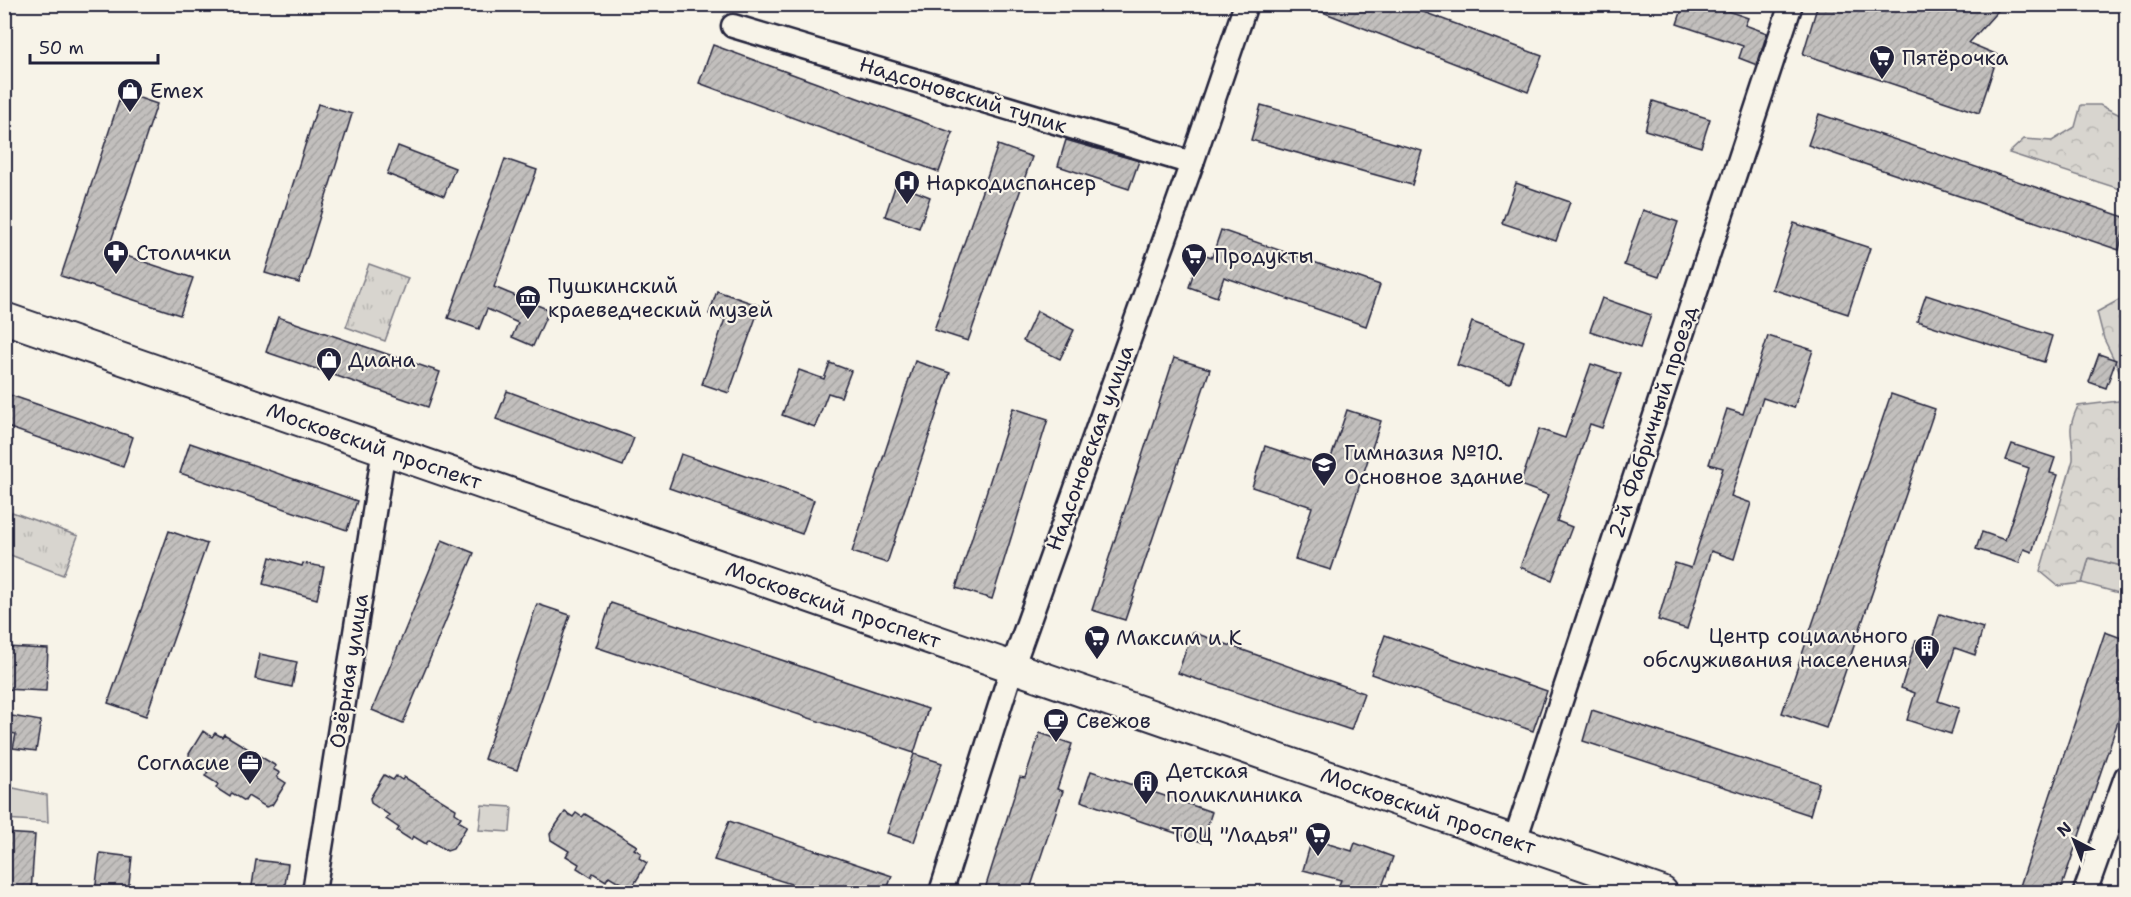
<svg xmlns="http://www.w3.org/2000/svg" width="2131" height="897" font-family="'Shantell Sans',sans-serif">
	<style>
		.grass { fill: #d8d5cf; stroke: #7d7c85; stroke-width: 1.5 }
		.forest { fill: url(#forest-crowns); stroke: #7d7c85; stroke-width: 1.5 }
		.park { fill: url(#park-tufts); stroke: #7d7c85; stroke-width: 1.5 }
		.building { fill: url(#building-hatch); stroke: #22223b; stroke-width: 1.5 }
		.lines { fill: none; stroke-linecap: round; stroke-linejoin: round }
		.minor-casing { stroke: #22223b; stroke-width: 27 }
		.major-casing { stroke: #22223b; stroke-width: 34 }
		.minor { stroke: #f7f3e8; stroke-width: 22 }
		.major { stroke: #f7f3e8; stroke-width: 30 }
		.labels { text-anchor: middle; stroke-width: 4.5; stroke-linejoin: round; paint-order: stroke }
		.poi-label { font-size: 21px; fill: #22223b; stroke: #f7f3e8; text-anchor: start }
		.street-label { font-size: 21px; fill: #22223b; stroke: #f7f3e8 }
	</style>
	<defs>
		<pattern id="forest-crowns" width="20" height="18" patternUnits="userSpaceOnUse" patternTransform="scale(1.5)"><rect width="20" height="18" fill="#d8d5cf"/><path d="M2 6a3 3 0 1 1 6 0M12 15a3 3 0 1 1 6 0" fill="none" stroke="#b9b7b3"/></pattern>
		<pattern id="park-tufts" width="24" height="20" patternUnits="userSpaceOnUse" patternTransform="scale(1.5)"><rect width="24" height="20" fill="#d8d5cf"/><path d="M3 7l-1-3M5 7V3M7 7l1-3M15 17l-1-3M17 17v-4M19 17l1-3" fill="none" stroke="#b9b7b3"/></pattern>
		<pattern id="building-hatch" width="6" height="6" patternUnits="userSpaceOnUse" patternTransform="scale(1.5)"><rect width="6" height="6" fill="#c2bfbd"/><path d="M-1 1l2-2M0 6l6-6M5 7l2-2" fill="none" stroke="#a6a4a3"/></pattern>
	</defs>
	<rect width="100%" height="100%" fill="#f7f3e8"/>
	<filter id="ink" filterUnits="userSpaceOnUse"><feTurbulence type="fractalNoise" baseFrequency=".0167" numOctaves="2"/><feDisplacementMap in="SourceGraphic" scale="12" xChannelSelector="R" yChannelSelector="G"/><feConvolveMatrix kernelMatrix="1 2 1 2 8 2 1 2 1" color-interpolation-filters="sRGB"/></filter>
	<g filter="url(#ink)">
		<g class="grass">
			<polygon points="2089,558 2126,567 2126,595 2082,583"/>
			<polygon points="4,786 47,795 48,822 5,819"/>
			<polygon points="482,805 512,807 510,832 479,830"/>
		</g>
		<g class="forest">
			<polygon points="2081,105 2100,105 2126,118 2126,191 2009,153 2024,139 2052,141 2075,127"/>
			<polygon points="2126,296 2126,379 2124,380 2104,339 2097,312"/>
			<path d="M2126,400v167l-37,-9 -7,25 -24,3 -18,-15 33,-111c1,-27 -8,-26 5,-54z"/>
		</g>
		<g class="park">
			<polygon points="369,264 408,278 385,341 346,327"/>
			<polygon points="12,512 78,536 63,575 5,553 5,533"/>
		</g>
		<g class="building">
			<polygon points="1302,4 1402,4 1542,56 1528,92"/>
			<polygon points="1684,4 1708,4 1748,18 1745,25 1767,33 1757,65 1739,58 1743,46 1677,24"/>
			<polygon points="1818,4 2004,4 1969,43 1998,55 1979,113 1803,54"/>
			<polygon points="713,45 953,133 939,172 699,83"/>
			<polygon points="122,92 157,104 108,250 193,278 180,315 61,276"/>
			<polygon points="1653,101 1710,119 1701,147 1645,130"/>
			<polygon points="318,104 352,114 299,283 265,273"/>
			<polygon points="1261,105 1422,151 1412,185 1251,140"/>
			<polygon points="1819,114 2127,218 2119,250 1808,145"/>
			<polygon points="1066,140 1139,161 1129,189 1058,166"/>
			<polygon points="998,145 1032,157 968,341 934,330"/>
			<polygon points="398,146 455,168 444,196 387,174"/>
			<polygon points="505,159 537,170 494,287 549,310 533,346 512,337 518,323 487,309 479,329 448,318"/>
			<polygon points="1516,183 1570,202 1556,241 1502,223"/>
			<polygon points="896,184 930,197 919,228 885,216"/>
			<polygon points="1643,210 1678,222 1659,277 1624,265"/>
			<polygon points="1794,223 1870,248 1848,314 1772,289"/>
			<polygon points="1221,230 1380,285 1366,326 1224,277 1217,297 1189,287 1200,253 1212,257"/>
			<polygon points="717,291 760,306 729,393 702,384 725,319 709,314"/>
			<polygon points="1926,295 2052,336 2044,362 1917,321"/>
			<polygon points="1602,298 1651,315 1640,348 1590,331"/>
			<polygon points="1037,311 1074,330 1060,359 1023,341"/>
			<polygon points="278,317 440,372 428,407 266,352"/>
			<polygon points="1472,322 1524,341 1510,383 1457,365"/>
			<polygon points="1768,336 1813,350 1794,408 1763,398 1731,496 1751,503 1734,559 1711,551 1687,629 1658,620 1675,563 1691,568 1723,468 1709,464 1727,409 1743,414"/>
			<polygon points="2099,354 2116,360 2106,388 2089,382"/>
			<polygon points="1174,358 1210,369 1125,620 1092,610"/>
			<polygon points="915,361 950,373 887,563 852,552"/>
			<polygon points="830,363 851,371 841,397 828,393 815,427 782,415 799,370 824,379"/>
			<polygon points="1591,364 1621,374 1602,428 1590,424 1557,521 1572,527 1552,580 1520,567 1548,495 1520,485 1539,429 1565,438"/>
			<polygon points="507,391 634,438 623,466 496,419"/>
			<polygon points="4,393 133,437 123,467 4,426"/>
			<polygon points="1891,394 1935,409 1826,728 1782,713"/>
			<polygon points="1013,408 1048,419 992,599 956,588"/>
			<polygon points="1347,410 1381,421 1331,570 1295,559 1312,507 1252,487 1265,446 1328,467"/>
			<polygon points="190,443 357,501 347,530 180,473"/>
			<polygon points="2012,444 2055,458 2050,473 2058,475 2032,552 2024,549 2019,563 1976,549 1982,532 2005,540 2029,468 2006,460"/>
			<polygon points="681,454 814,500 802,534 669,488"/>
			<polygon points="169,531 207,544 146,716 108,703"/>
			<polygon points="442,540 474,553 403,723 372,710"/>
			<polygon points="270,557 302,566 303,563 324,567 317,599 263,584"/>
			<polygon points="611,603 928,709 914,753 596,647"/>
			<polygon points="537,604 570,615 517,770 484,759"/>
			<polygon points="1940,614 1983,628 1975,655 1955,648 1938,701 1959,708 1951,734 1907,720 1915,693 1901,688 1916,640 1930,645"/>
			<polygon points="1192,632 1364,693 1351,730 1178,673"/>
			<polygon points="2105,632 2127,640 2127,695 2060,892 2018,892"/>
			<polygon points="1385,635 1547,691 1533,731 1371,674"/>
			<polygon points="4,647 48,649 46,691 4,689"/>
			<polygon points="260,654 297,662 292,687 255,679"/>
			<polygon points="1592,710 1819,783 1810,815 1583,741"/>
			<polygon points="6,715 41,721 36,751 13,748 16,734 4,732"/>
			<polygon points="203,731 212,737 215,733 222,737 224,734 276,766 273,769 280,773 277,777 286,783 272,805 266,807 248,796 245,801 232,793 230,797 216,788 218,784 205,776 208,771 190,760 189,754"/>
			<polygon points="1040,733 1072,744 1057,789 1063,791 1029,892 984,892 1020,777 1025,778"/>
			<polygon points="914,754 942,763 914,842 887,833"/>
			<polygon points="1091,771 1212,812 1202,842 1081,801"/>
			<polygon points="384,775 393,780 396,776 402,780 404,777 456,809 455,813 461,817 458,821 467,826 453,849 447,851 429,840 426,844 413,836 411,840 397,831 399,828 386,819 389,815 371,803 370,798"/>
			<polygon points="565,812 573,817 576,813 582,817 585,814 637,846 634,849 641,853 639,858 647,863 633,886 627,887 609,876 606,881 593,873 591,877 577,868 579,864 566,856 569,851 551,840 550,834"/>
			<polygon points="729,821 892,876 886,892 817,892 714,860"/>
			<polygon points="4,833 35,835 31,892 4,892"/>
			<polygon points="1312,839 1352,851 1355,843 1393,857 1380,892 1336,892 1341,880 1303,870"/>
			<polygon points="100,853 132,857 128,892 95,892"/>
			<polygon points="256,860 288,864 284,892 251,892"/>
		</g>
		<g class="lines">
			<defs>
				<g id="minor">
					<polyline points="733,26 1192,163"/>
					<polyline points="1515,840 1791,4"/>
					<polyline points="314,892 384,449"/>
					<polyline points="941,892 1012,668 1192,163 1246,4"/>
					<polyline points="2085,892 2126,777"/>
				</g>
				<polyline id="major" points="4,318 1662,892"/>
			</defs>
			<use href="#minor" class="minor-casing"/>
			<use href="#major" class="major-casing"/>
			<use href="#minor" class="minor"/>
			<use href="#major" class="major"/>
		</g>
	</g>
	<defs>
		<symbol id="supermarket-pin" viewBox="-11 -11 22 30"><path d="M0 17L-7.5 6A9.5 9.5 0 1 1 7.5 6Z" fill="#22223b" stroke="#f7f3e8"/><path d="M-6-5.5h2.5l.6 2H6L4.5 2H-2.5L-4.4-4H-6ZM-1.5 3.2a1.3 1.3 0 1 0 .1 0ZM3 3.2a1.3 1.3 0 1 0 .1 0Z" fill="#fff"/></symbol>
		<symbol id="shop-pin" viewBox="-11 -11 22 30"><path d="M0 17L-7.5 6A9.5 9.5 0 1 1 7.5 6Z" fill="#22223b" stroke="#f7f3e8"/><path d="M-5-2.5h2.3a2.7 3.5 0 0 1 5.4 0H5L5.5 6h-11ZM-1.5-2.5h3a1.5 2.3 0 0 0-3 0Z" fill="#fff"/></symbol>
		<symbol id="hospital-pin" viewBox="-11 -11 22 30"><path d="M0 17L-7.5 6A9.5 9.5 0 1 1 7.5 6Z" fill="#22223b" stroke="#f7f3e8"/><path d="M-5-5h3v3.5h4V-5h3V5h-3V1.5h-4V5h-3Z" fill="#fff"/></symbol>
		<symbol id="pharmacy-pin" viewBox="-11 -11 22 30"><path d="M0 17L-7.5 6A9.5 9.5 0 1 1 7.5 6Z" fill="#22223b" stroke="#f7f3e8"/><path d="M-2-6h4v4h4v4h-4v4h-4v-4h-4v-4h4Z" fill="#fff"/></symbol>
		<symbol id="museum-pin" viewBox="-11 -11 22 30"><path d="M0 17L-7.5 6A9.5 9.5 0 1 1 7.5 6Z" fill="#22223b" stroke="#f7f3e8"/><path d="M0-6L6-3V-2H-6V-3ZM-5-1h2V3h-2ZM-1-1h2V3h-2ZM3-1h2V3H3ZM-6 4H6V6H-6Z" fill="#fff"/></symbol>
		<symbol id="school-pin" viewBox="-11 -11 22 30"><path d="M0 17L-7.5 6A9.5 9.5 0 1 1 7.5 6Z" fill="#22223b" stroke="#f7f3e8"/><path d="M0-5L7-2L0 1L-7-2ZM-4 1L0 2.5L4 1V4Q0 6-4 4Z" fill="#fff"/></symbol>
		<symbol id="building-pin" viewBox="-11 -11 22 30"><path d="M0 17L-7.5 6A9.5 9.5 0 1 1 7.5 6Z" fill="#22223b" stroke="#f7f3e8"/><path d="M-4-6H4V6H1V3H-1V6H-4ZM-2.5-4.3h1.7v1.8h-1.7ZM.8-4.3h1.7v1.8H.8ZM-2.5-1h1.7V.8h-1.7ZM.8-1h1.7V.8H.8Z" fill="#fff"/></symbol>
		<symbol id="cafe-pin" viewBox="-11 -11 22 30"><path d="M0 17L-7.5 6A9.5 9.5 0 1 1 7.5 6Z" fill="#22223b" stroke="#f7f3e8"/><path d="M-5.5-4.5H6V0H3Q3 3.5 0 3.5H-2.5Q-5.5 3.5-5.5 0ZM3-3.2v2h1.7v-2ZM-6 4.5H4V6H-6Z" fill="#fff"/></symbol>
		<symbol id="office-pin" viewBox="-11 -11 22 30"><path d="M0 17L-7.5 6A9.5 9.5 0 1 1 7.5 6Z" fill="#22223b" stroke="#f7f3e8"/><path d="M-6-3h4V-5.5h4V-3h4V5H-6ZM-1-4.5V-3h2v-1.5ZM-6 0V1H6V0Z" fill="#fff"/></symbol>
	</defs>
	<g fill-rule="evenodd">
		<use href="#supermarket-pin" x="1867" y="43" width="30" height="40"/>
		<use href="#shop-pin" x="115" y="76" width="30" height="40"/>
		<use href="#hospital-pin" x="892" y="168" width="30" height="40"/>
		<use href="#pharmacy-pin" x="101" y="238" width="30" height="40"/>
		<use href="#supermarket-pin" x="1179" y="241" width="30" height="40"/>
		<use href="#museum-pin" x="513" y="283" width="30" height="40"/>
		<use href="#shop-pin" x="314" y="345" width="30" height="40"/>
		<use href="#school-pin" x="1309" y="450" width="30" height="40"/>
		<use href="#supermarket-pin" x="1082" y="623" width="30" height="40"/>
		<use href="#building-pin" x="1912" y="633" width="30" height="40"/>
		<use href="#cafe-pin" x="1041" y="706" width="30" height="40"/>
		<use href="#office-pin" x="235" y="748" width="30" height="40"/>
		<use href="#building-pin" x="1131" y="768" width="30" height="40"/>
		<use href="#supermarket-pin" x="1303" y="820" width="30" height="40"/>
	</g>
	<g class="labels">
		<g class="poi-label">
			<text x="1902" y="65">Пятёрочка</text>
			<text x="150" y="98">Emex</text>
			<text x="926" y="190">Наркодиспансер</text>
			<text x="136" y="260">Столички</text>
			<text x="1214" y="263">Продукты</text>
			<text x="548" y="293">Пушкинский<tspan x="548" dy="24">краеведческий музей</tspan></text>
			<text x="348" y="367">Диана</text>
			<text x="1344" y="460">Гимназия №10.<tspan x="1344" dy="24">Основное здание</tspan></text>
			<text x="1908" y="643" text-anchor="end">Центр социального<tspan x="1908" dy="24">обслуживания населения</tspan></text>
			<text x="1116" y="645">Максим и К</text>
			<text x="1076" y="728">Свежов</text>
			<text x="230" y="770" text-anchor="end">Согласие</text>
			<text x="1166" y="778">Детская<tspan x="1166" dy="24">поликлиника</tspan></text>
			<text x="1298" y="842" text-anchor="end">ТОЦ "Ладья"</text>
		</g>
		<g class="street-label">
			<text transform="translate(963 95) rotate(17)" y="7">Надсоновский тупик</text>
			<text transform="translate(1653 422) rotate(-72)" y="7">2-й Фабричный проезд</text>
			<text transform="translate(374 446) rotate(19)" y="7">Московский проспект</text>
			<text transform="translate(1090 448) rotate(-70)" y="7">Надсоновская улица</text>
			<text transform="translate(833 605) rotate(19)" y="7">Московский проспект</text>
			<text transform="translate(349 671) rotate(-81)" y="7">Озёрная улица</text>
			<text transform="translate(1428 811) rotate(19)" y="7">Московский проспект</text>
		</g>
	</g>
	<rect width="2131" height="897" fill="none" stroke="#f7f3e8" stroke-width="24"/>
	<rect x="12" y="12" width="2107" height="873" fill="none" stroke="#22223b" stroke-width="2" filter="url(#ink)"/>
	<g transform="translate(2074 840) rotate(318)" stroke="#f7f3e8" stroke-width="4.5" paint-order="stroke">
	<path d="M0-4.5L10 22L0 15L-10 22Z" fill="#22223b"/>
	<text y="-9" font-size="16" font-weight="bold" text-anchor="middle" fill="#22223b">N</text>
	</g>
	<path d="M30 54v9h128v-9" fill="none" stroke="#22223b" stroke-width="3"/>
	<text x="39" y="54" font-size="18" fill="#22223b" stroke="#f7f3e8" stroke-width="4.5" paint-order="stroke">50 m</text>
</svg>
